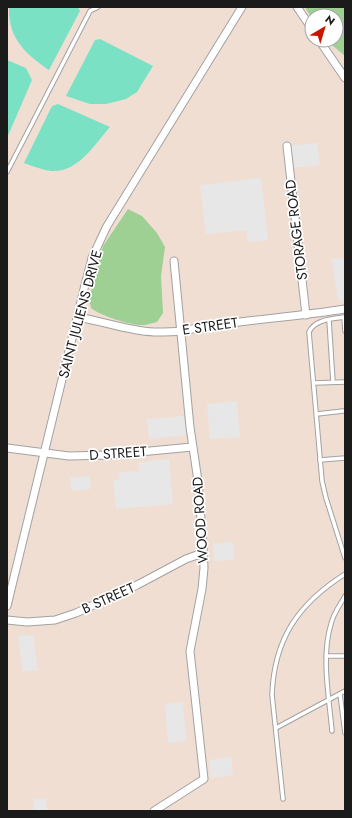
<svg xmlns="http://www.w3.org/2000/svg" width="352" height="818" font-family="Jost,sans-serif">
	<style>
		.military { fill: #f1ded2; fill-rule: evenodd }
		.forest { fill: #9ecf93 }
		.pitch { fill: #7ae1c5 }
		.parking { fill: #e7e7e7 }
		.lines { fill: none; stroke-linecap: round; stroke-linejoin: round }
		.service-casing { stroke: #a2a2a2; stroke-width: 5.5 }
		.minor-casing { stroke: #a2a2a2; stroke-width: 9 }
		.service { stroke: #fff; stroke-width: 3.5 }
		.minor { stroke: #fff; stroke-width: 7 }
		.labels { text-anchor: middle; stroke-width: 3.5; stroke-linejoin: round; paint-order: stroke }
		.street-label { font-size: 14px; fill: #1b1b1b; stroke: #fff }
	</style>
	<rect width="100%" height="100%" fill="#edebe0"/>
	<path class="military" d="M7,7h338v804h-338zM312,16h24v24h-24z"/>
	<g class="forest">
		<polygon points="305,7 345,7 345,56 326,40 336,40 336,16 312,16 312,19"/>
		<path d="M128,209l14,7 15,17 8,14 -4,29 2,37 -6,9c-4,1 -8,2 -12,3 -13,1 -44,-9 -54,-17l-2,-9 14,-53z"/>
	</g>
	<g class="pitch">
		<path d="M9,7h69l2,4 -31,59c-16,-11 -33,-24 -38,-44 -2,-6 -2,-13 -2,-19z"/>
		<polygon points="100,39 153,66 137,92 126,99 106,104 90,104 66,96 95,40"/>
		<polygon points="7,60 26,68 32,80 7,138"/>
		<path d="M58,104l52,23c-16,18 -32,46 -59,44 -9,-1 -18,-5 -27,-8l28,-57z"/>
	</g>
	<g class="parking">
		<polygon points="317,143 320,165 289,168 287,146"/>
		<polygon points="261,178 268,240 248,242 246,230 206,234 200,185"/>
		<polygon points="345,258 345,300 338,301 332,259"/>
		<polygon points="237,401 240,437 210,439 207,404"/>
		<polygon points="184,416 186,435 149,439 147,419"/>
		<polygon points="169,459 173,504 116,509 113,480 120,479 119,472 139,471 139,462"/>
		<polygon points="89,476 91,489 72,491 70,478"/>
		<polygon points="233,542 234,560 214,561 213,544"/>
		<polygon points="33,635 38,670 23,672 18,636"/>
		<polygon points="183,702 186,741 168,743 165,704"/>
		<polygon points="231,757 233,775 211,778 209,760"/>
		<polygon points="46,798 47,811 34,811 33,799"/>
	</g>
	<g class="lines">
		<defs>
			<g id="service">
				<polyline points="7,172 90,11 98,7"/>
				<path d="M345,317c-13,2 -30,2 -36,15l13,149 4,17 19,60"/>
				<polyline points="344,318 345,331"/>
				<polyline points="329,320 333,382"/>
				<polyline points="314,383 345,382"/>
				<polyline points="317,414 343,411"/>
				<polyline points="320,460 345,458"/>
				<polyline points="326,656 345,656"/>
				<polyline points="340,694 345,733"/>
				<polyline points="276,728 345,691"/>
				<path d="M332,731c-3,-34 -11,-75 -1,-107 2,-10 9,-19 14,-28"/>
				<path d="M283,799l-11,-104c2,-56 26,-91 73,-121"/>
			</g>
			<g id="minor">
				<polyline points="297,7 312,29"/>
				<polyline points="319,40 345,78"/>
				<polyline points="287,146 306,315"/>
				<path d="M77,317c26,4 50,14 77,15 9,0 19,0 28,-1 11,-2 22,-5 33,-6 43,-6 87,-9 130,-16"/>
				<polyline points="7,448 69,456 108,455 192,447"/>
				<polyline points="7,606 84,289 92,258 107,226 242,7"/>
				<polyline points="7,620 27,622 55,620 76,613 137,585 186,559 197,555 203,555"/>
				<polyline points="154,811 204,779 190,651 202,589 204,568 203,546 198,481 190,427 174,261"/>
			</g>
		</defs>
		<use href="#service" class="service-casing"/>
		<use href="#minor" class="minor-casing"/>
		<use href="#service" class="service"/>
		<use href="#minor" class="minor"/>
	</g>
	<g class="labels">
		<g class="street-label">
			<text transform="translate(296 230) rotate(-97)" y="5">STORAGE ROAD</text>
			<text transform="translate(80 314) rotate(-75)" y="5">SAINT JULIENS DRIVE</text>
			<text transform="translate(210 326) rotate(-8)" y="5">E STREET</text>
			<text transform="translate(118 453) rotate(-4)" y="5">D STREET</text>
			<text transform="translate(200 520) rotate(-94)" y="5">WOOD ROAD</text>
			<text transform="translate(108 598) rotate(-24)" y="5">B STREET</text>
		</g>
	</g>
	<rect width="352" height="818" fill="none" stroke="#1b1b1b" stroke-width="16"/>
	<g transform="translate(324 28) rotate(38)"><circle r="19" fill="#ffffff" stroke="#a4a4a4"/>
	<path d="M0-3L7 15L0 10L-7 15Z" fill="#c71600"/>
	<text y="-6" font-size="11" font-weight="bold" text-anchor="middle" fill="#1b1b1b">N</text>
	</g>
</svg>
